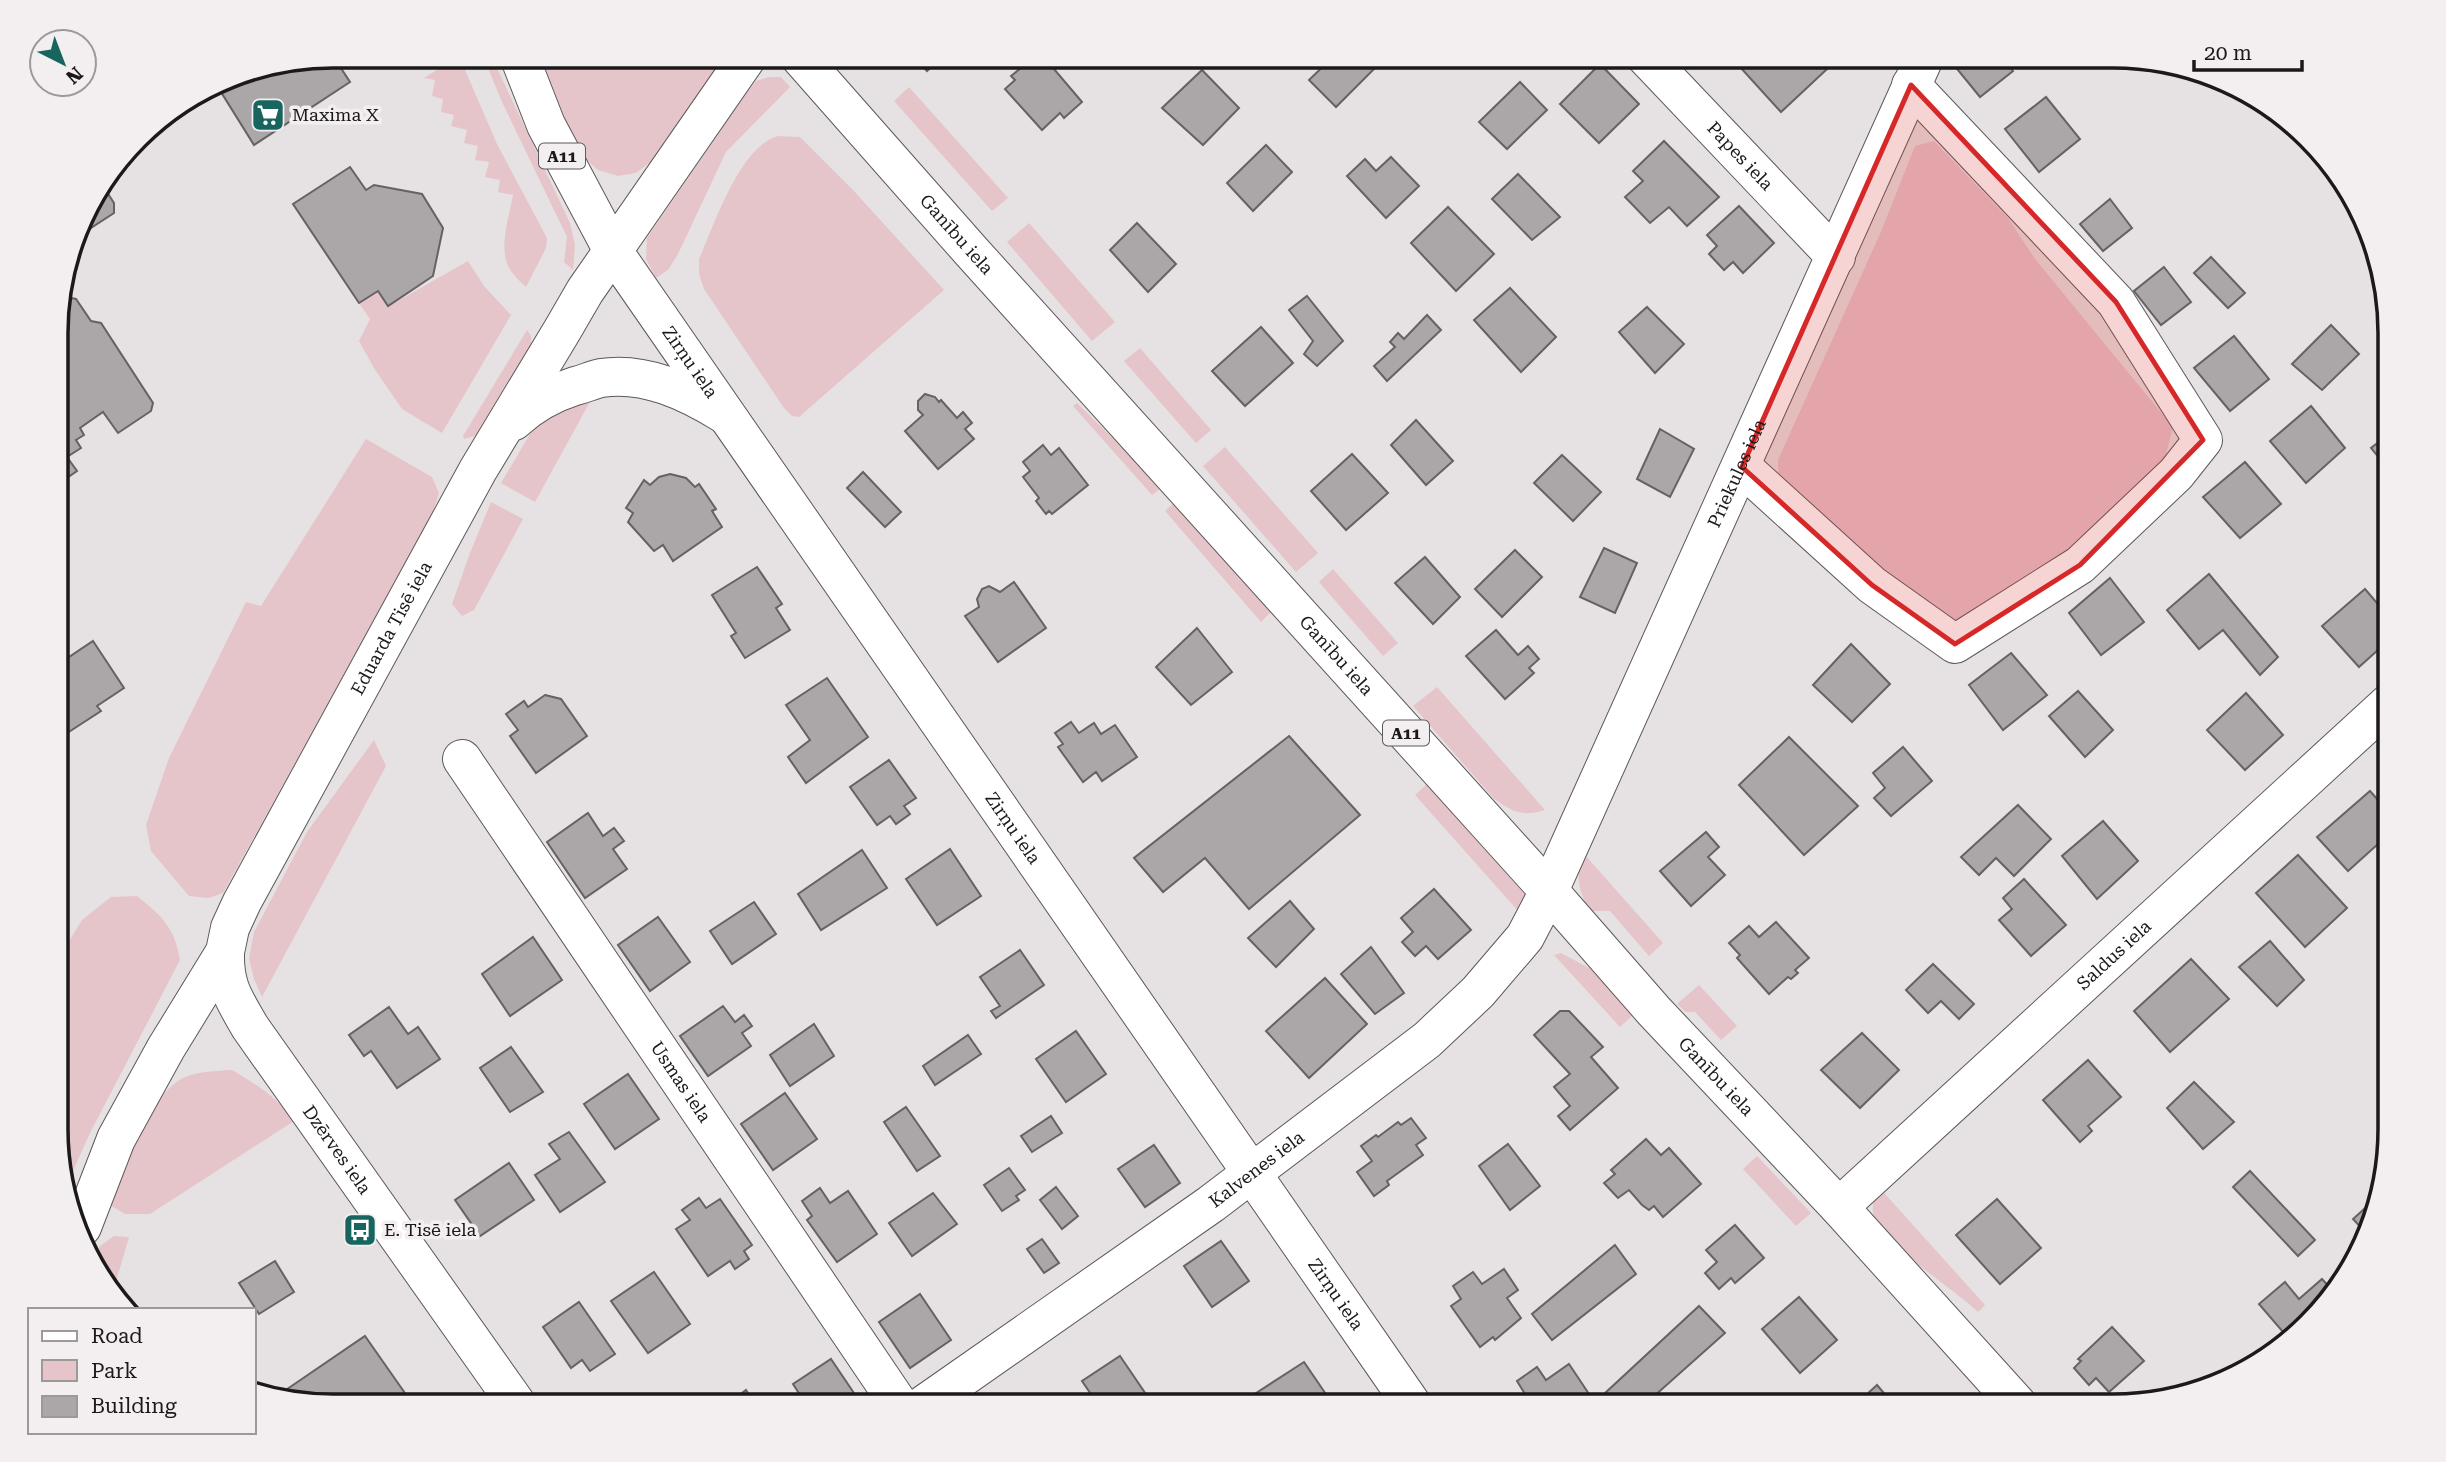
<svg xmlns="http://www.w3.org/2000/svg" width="2446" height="1462" font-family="'Roboto Serif',serif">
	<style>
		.green { fill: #e6c5ca }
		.building { fill: #aba6a7; stroke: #666162; stroke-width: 2 }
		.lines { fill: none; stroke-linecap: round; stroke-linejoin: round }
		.street-casing { stroke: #5d5859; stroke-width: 40 }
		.highway-casing { stroke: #5d5859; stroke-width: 40 }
		.street { stroke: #fff; stroke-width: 38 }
		.highway { stroke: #fff; stroke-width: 38 }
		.marked { fill: #d62828; fill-opacity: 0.2; stroke: #d62828; stroke-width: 5; stroke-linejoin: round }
		.labels { text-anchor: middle; stroke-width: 7; stroke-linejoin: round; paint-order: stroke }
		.shield { fill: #f3eeef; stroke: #5c5959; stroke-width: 2 }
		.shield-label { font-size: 16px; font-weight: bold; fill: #1b1919 }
		.poi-label { font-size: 18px; fill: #1b1919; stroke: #f3eeef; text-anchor: start }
		.street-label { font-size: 18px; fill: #1b1919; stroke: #f3eeef }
		.rim { fill: none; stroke: #1b1919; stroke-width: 3.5 }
	</style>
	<rect width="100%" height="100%" fill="#e6e1e2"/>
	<g class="green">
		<path d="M459,56l38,88 50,94 -1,10 -20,39c-5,-5 -11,-10 -15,-16 -14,-20 -2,-53 2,-76l-15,-3 2,-12 -15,-3 4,-15 -14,-2 3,-14 -14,-3 3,-13 -16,-4 3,-11 -13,-3 2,-13 -11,-3 3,-16 -11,-2z"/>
		<polygon points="483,56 489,56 496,66 570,223 575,245 573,270 564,262 567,237 502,102"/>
		<polygon points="538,56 724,56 652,161 636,173 618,176 598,170 581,155 545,79"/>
		<polygon points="769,77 781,77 790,87 726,152 678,254 668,270 656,278 646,259 647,238 745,95 756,81"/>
		<polygon points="909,87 1008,198 992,211 894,101"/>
		<path d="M778,136l22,1 53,53 91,100 -145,127 -7,-1 -8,-8 -80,-119 -5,-15v-15c15,-34 41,-113 79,-123z"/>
		<polygon points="1934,141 2008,218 2035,259 2173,427 2163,466 2064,559 1952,625 1779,486 1778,460 1880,234 1915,146"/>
		<polygon points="1029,223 1115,322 1092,341 1007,242"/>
		<polygon points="468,261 484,286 511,315 442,433 402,409 374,368 359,341 370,319 359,303 378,291 389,306"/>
		<polygon points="527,330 531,336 531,347 478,435 464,439 463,436"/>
		<polygon points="1140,348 1211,430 1196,443 1124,361"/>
		<polygon points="592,398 535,502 501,483 530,434 548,417"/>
		<polygon points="1077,403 1162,487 1152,495 1073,406"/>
		<polygon points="366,439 432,477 439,493 432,515 223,893 209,898 189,896 151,851 146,825 169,758 246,602 261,606"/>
		<polygon points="1225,447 1318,553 1296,572 1203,466"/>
		<polygon points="1176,501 1274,609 1261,622 1165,511"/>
		<polygon points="491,502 523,519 474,610 462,616 452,604 470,553"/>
		<polygon points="1333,569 1398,643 1383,656 1319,582"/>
		<path d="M1437,687l108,123c-24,7 -31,2 -51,-11l-81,-93z"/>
		<polygon points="374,740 386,766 262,997 254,979 249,958 254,932 307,832"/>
		<polygon points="1427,784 1528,896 1519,912 1415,795"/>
		<path d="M1585,855l78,88 -14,13 -39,-45h-20c-10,-17 -17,-37 -5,-56z"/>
		<path d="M137,896c25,20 38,32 43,64l-90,173 -24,53 -8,-22v-205l24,-39 29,-23z"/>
		<polygon points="1561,953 1591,969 1634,1014 1620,1027 1554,955"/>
		<polygon points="1699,985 1737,1026 1721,1040 1695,1012 1686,1012 1677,1004"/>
		<path d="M232,1070c25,15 45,27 62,51l-144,93h-25l-17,-10c15,-34 41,-109 75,-126 15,-7 33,-7 49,-8z"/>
		<polygon points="1757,1156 1811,1213 1796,1226 1743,1169"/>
		<path d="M1877,1185l108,120 -7,7c-23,-23 -101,-70 -105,-100 -1,-9 2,-19 4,-27z"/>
		<polygon points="114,1236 129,1237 113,1292 103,1282 93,1256 100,1246"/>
	</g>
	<g class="building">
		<polygon points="333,56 350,82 254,145 216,84 228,77"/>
		<polygon points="913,56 943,56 927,71"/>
		<polygon points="1026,56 1043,56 1082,102 1064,118 1060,113 1042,130 1005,89 1015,80 1011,76 1021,68 1017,64"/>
		<polygon points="1334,56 1361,56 1374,69 1336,107 1309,80"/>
		<polygon points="1513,56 1532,56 1522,66"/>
		<polygon points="1730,56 1841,56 1781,112"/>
		<polygon points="1954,56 2001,56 2013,71 1980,97 1949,59"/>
		<polygon points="1600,64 1639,104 1599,143 1560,104"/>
		<polygon points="1202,70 1239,108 1203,145 1162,108"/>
		<polygon points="1520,82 1547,110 1507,149 1479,122"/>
		<polygon points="2046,97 2080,139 2039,172 2005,129"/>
		<polygon points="1664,141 1719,197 1687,226 1669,207 1650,223 1625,197 1643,181 1633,171"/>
		<polygon points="1266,145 1292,172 1253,211 1227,183"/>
		<polygon points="1391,157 1419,186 1386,218 1347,176 1365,159 1376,171"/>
		<polygon points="350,167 366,190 374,185 422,194 443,228 433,276 388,306 378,291 359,303 293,204"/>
		<polygon points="1518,174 1560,217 1532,240 1492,199"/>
		<polygon points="103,186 114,203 114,213 80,235 78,232 85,210"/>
		<polygon points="2110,199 2132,228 2103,251 2080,224"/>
		<polygon points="1739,206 1774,243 1743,273 1733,262 1724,270 1709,254 1717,246 1707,235"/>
		<polygon points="1448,207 1494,254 1456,291 1411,243"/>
		<polygon points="1137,223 1176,264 1148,292 1110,250"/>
		<polygon points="2211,257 2245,293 2228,308 2194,273"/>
		<polygon points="2164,267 2191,302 2161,325 2134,291"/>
		<polygon points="1510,288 1556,337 1521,372 1474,320"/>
		<polygon points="1307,296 1343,341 1317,366 1304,354 1313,341 1289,310"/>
		<polygon points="66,297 76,299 91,321 101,323 153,403 151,411 118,433 103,412 80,428 84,435 76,440 81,448 67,457 77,471 58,484 58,301"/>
		<polygon points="1647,307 1684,344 1655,373 1619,332"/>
		<polygon points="1427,315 1441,330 1387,381 1374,366 1395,347 1390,342 1398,333 1404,339"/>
		<polygon points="2331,325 2359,354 2322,390 2292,364"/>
		<polygon points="1261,327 1293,363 1245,406 1212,371"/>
		<polygon points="2234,336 2269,379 2230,411 2194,368"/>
		<polygon points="925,394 935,397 939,402 941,400 957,418 963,412 972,423 965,429 974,439 938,469 905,431 923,415 918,410 918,401"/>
		<polygon points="2311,406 2345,448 2306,483 2270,441"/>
		<polygon points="1416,420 1453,461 1426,485 1391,445"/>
		<polygon points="1660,429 1694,449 1670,497 1637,479"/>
		<polygon points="2389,434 2389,470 2371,448"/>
		<polygon points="1043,445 1051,455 1059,448 1088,485 1052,514 1049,511 1046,514 1036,501 1039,498 1023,477 1030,471 1023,462"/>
		<polygon points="1352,454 1388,493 1346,530 1311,491"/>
		<polygon points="1562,455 1601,492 1573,521 1534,483"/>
		<polygon points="2245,462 2281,504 2240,538 2203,497"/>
		<polygon points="863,472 901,512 885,527 847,488"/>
		<polygon points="670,474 686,478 695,487 699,484 716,509 712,511 722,527 673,561 663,545 654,551 628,522 633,513 626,508 644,480 650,485 659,477"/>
		<polygon points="1604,548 1637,563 1615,613 1580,597"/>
		<polygon points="1515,550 1542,577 1502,617 1475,589"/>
		<polygon points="1425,557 1460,597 1433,624 1395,583"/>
		<polygon points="757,567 782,604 776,608 790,630 745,658 731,636 736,633 712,595"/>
		<polygon points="2209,574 2278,657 2260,675 2223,630 2199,649 2167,610"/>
		<polygon points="2110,578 2144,622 2101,655 2069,613"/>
		<polygon points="1014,582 1046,628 998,662 965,616 979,607 977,599 982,589 989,586 1000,592"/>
		<polygon points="2365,589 2389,617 2389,640 2359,667 2322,626"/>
		<polygon points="1197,628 1232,672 1191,705 1156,667"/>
		<polygon points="1496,630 1518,655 1528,646 1539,659 1529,668 1534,673 1505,699 1466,656"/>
		<polygon points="93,641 124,688 97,706 101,711 58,739 58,657 60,656 63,661"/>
		<polygon points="1851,644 1890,684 1852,722 1813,685"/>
		<polygon points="2011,653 2047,695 2003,730 1969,685"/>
		<polygon points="827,678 868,737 806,783 788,757 810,740 786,705"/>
		<polygon points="2078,691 2113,730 2085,757 2049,716"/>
		<polygon points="2246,693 2283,735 2245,770 2207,730"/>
		<polygon points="545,695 561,699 587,736 536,773 510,736 518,730 506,714 524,701 528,707"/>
		<polygon points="1071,722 1079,733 1094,723 1101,734 1115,725 1137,757 1102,781 1096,772 1083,782 1058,747 1063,744 1055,733"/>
		<polygon points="1289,736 1360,815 1249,909 1205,858 1163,892 1134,858"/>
		<polygon points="1789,737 1858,806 1804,855 1739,785"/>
		<polygon points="1903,747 1932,781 1891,816 1874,798 1885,788 1873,773"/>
		<polygon points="889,760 916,798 904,806 910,814 896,824 890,816 877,825 850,787"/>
		<polygon points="2389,772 2389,794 2380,784"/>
		<polygon points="2370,791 2386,809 2378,816 2389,828 2389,850 2385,854 2378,844 2348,871 2317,837"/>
		<polygon points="2018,805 2051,839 2014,876 1996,858 1979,875 1961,857"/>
		<polygon points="588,813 603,836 614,828 624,841 613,849 627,869 585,898 547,842"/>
		<polygon points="2103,821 2138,861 2097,899 2062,856"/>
		<polygon points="1706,832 1719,847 1708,857 1725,875 1691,906 1660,871"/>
		<polygon points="950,849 981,896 937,925 906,879"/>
		<polygon points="862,850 887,888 821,930 798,894"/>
		<polygon points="2298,855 2347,908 2305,947 2256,893"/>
		<polygon points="2024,879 2066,925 2031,956 1999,920 2012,909 2003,898"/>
		<polygon points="1434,889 1471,930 1438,959 1426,946 1415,956 1402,942 1413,932 1401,918"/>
		<polygon points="1290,901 1314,929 1276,967 1248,938"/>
		<polygon points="754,902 776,934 732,964 710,931"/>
		<polygon points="658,917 690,962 650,991 618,945"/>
		<polygon points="1776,922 1809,958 1795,970 1798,973 1791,979 1788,977 1769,994 1737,958 1740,955 1729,943 1749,926 1759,937"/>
		<polygon points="533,937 562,980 510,1016 482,974"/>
		<polygon points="2270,941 2304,980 2277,1006 2239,967"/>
		<polygon points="1371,947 1404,993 1375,1014 1341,974"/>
		<polygon points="1020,950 1044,985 996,1018 991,1011 1000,1006 980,977"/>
		<polygon points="2191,959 2229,999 2170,1052 2134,1011"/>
		<polygon points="1933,964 1974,1004 1959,1019 1941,1001 1928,1013 1906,990"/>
		<polygon points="1325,978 1367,1024 1309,1078 1266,1031"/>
		<polygon points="723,1006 735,1022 744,1015 752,1026 742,1033 751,1046 708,1076 680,1036"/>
		<polygon points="389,1007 408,1034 418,1027 440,1059 397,1088 371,1051 364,1056 349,1035"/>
		<polygon points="1560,1011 1569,1011 1603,1047 1591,1057 1618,1088 1570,1130 1558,1116 1570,1106 1554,1087 1570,1074 1534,1035"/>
		<polygon points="814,1024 834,1056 790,1086 770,1055"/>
		<polygon points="1076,1031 1106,1074 1066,1102 1036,1059"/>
		<polygon points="1862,1033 1899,1070 1860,1108 1821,1070"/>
		<polygon points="968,1035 981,1054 935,1085 923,1066"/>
		<polygon points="511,1047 543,1092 510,1112 480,1068"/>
		<polygon points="2088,1060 2121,1097 2088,1126 2092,1131 2080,1142 2043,1100"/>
		<polygon points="628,1074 659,1119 615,1149 584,1104"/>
		<polygon points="2194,1082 2234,1122 2203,1149 2167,1108"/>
		<polygon points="785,1093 817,1139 773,1170 741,1124"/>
		<polygon points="906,1107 940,1156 917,1171 884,1122"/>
		<polygon points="1051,1116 1062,1133 1032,1152 1021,1136"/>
		<polygon points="1411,1118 1426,1138 1416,1145 1423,1155 1387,1181 1389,1185 1374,1196 1357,1172 1372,1161 1361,1146 1376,1135 1378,1137 1398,1122 1401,1125"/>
		<polygon points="569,1132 605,1182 560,1212 535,1175 560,1159 549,1144"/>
		<polygon points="1646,1139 1661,1155 1669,1148 1701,1184 1663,1217 1654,1206 1649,1210 1642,1205 1629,1190 1618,1198 1604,1183 1615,1174 1611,1170"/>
		<polygon points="1508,1144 1540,1186 1510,1210 1479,1166"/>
		<polygon points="1154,1145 1180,1183 1145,1207 1118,1169"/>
		<polygon points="509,1163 534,1200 480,1236 455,1200"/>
		<polygon points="1009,1168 1025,1190 1016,1196 1019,1200 1002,1211 984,1185"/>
		<polygon points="2250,1171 2315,1240 2298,1256 2233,1187"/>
		<polygon points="1056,1187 1078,1216 1062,1229 1040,1200"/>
		<polygon points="820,1188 830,1203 848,1191 877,1234 837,1262 807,1220 812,1216 802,1201"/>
		<polygon points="933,1193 957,1224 912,1256 889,1223"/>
		<polygon points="699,1198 706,1208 720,1199 752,1245 744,1251 749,1259 735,1269 730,1261 708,1276 676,1229 690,1220 682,1210"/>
		<polygon points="1997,1199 2041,1248 2000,1284 1956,1235"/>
		<polygon points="2373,1201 2364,1231 2353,1219"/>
		<polygon points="1735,1225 1764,1258 1735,1283 1731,1278 1719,1289 1705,1273 1717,1262 1706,1250"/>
		<polygon points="1042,1239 1059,1263 1044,1273 1027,1249"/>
		<polygon points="1221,1241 1249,1281 1212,1307 1184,1266"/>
		<polygon points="1615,1245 1636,1274 1552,1340 1532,1314"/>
		<polygon points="275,1261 294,1292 259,1314 239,1283"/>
		<polygon points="1504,1269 1518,1290 1507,1298 1521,1318 1495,1340 1493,1337 1480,1347 1451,1306 1461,1299 1453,1286 1473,1272 1482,1284"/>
		<polygon points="654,1272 690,1324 648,1353 611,1301"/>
		<polygon points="2322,1279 2334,1292 2308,1325 2290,1340 2259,1304 2285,1282 2299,1299"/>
		<polygon points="920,1294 951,1340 910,1368 879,1322"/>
		<polygon points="1799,1297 1837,1340 1800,1373 1762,1329"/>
		<polygon points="579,1302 615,1354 590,1371 582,1360 571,1368 543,1327"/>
		<polygon points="1699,1306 1725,1333 1643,1406 1611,1406 1603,1395"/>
		<polygon points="2112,1327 2144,1361 2109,1392 2096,1378 2089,1385 2074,1368 2081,1361 2078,1359"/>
		<polygon points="365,1336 414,1406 337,1406 336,1403 332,1406 274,1398"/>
		<polygon points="1120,1356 1154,1406 1099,1406 1082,1381"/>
		<polygon points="831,1359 860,1402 855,1406 792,1406 802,1398 793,1384"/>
		<polygon points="1304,1362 1332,1403 1328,1406 1256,1406 1250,1397"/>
		<polygon points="1569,1364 1597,1406 1519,1406 1515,1401 1525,1394 1517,1381 1537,1367 1546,1380"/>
		<polygon points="1877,1385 1895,1406 1854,1406"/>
		<polygon points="746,1390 757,1406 725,1406"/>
	</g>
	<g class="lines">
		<defs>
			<g id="street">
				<path id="s1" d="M1645,56l191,201"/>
				<path d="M514,421c17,-16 39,-28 61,-35 9,-2 17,-6 26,-8 44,-7 87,14 123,36"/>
				<polyline points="1742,467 1872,585 1955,644 2080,565 2176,474 2203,440 2116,302 1911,85"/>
				<path id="s2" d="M462,759l438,647"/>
				<path id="s3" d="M225,952c-1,34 9,47 25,75l268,379"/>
				<path id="s4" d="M1839,1207l550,-504"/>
				<path id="s5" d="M82,1227l34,-88 50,-91 59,-96 5,-24 12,-26 236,-432 85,-141 22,-38 163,-235"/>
				<path id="s6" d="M922,1406l289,-202 216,-164 51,-48 47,-55 24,-46 376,-835"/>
			</g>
			<g id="highway">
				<path id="s7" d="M519,56l27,69 67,126 800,1155"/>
				<path id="s8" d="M799,56l172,195 578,640 105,120 185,196 179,198"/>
			</g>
		</defs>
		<use href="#street" class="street-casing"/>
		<use href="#highway" class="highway-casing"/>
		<use href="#street" class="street"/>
		<use href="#highway" class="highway"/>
	</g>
	<path class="marked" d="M1911,85l205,217 87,138 -123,125 -125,79 -83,-59 -130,-118z"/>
	<defs>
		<symbol id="supermarket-square" viewBox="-11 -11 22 22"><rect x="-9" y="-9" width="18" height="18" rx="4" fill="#18655f" stroke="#f3eeef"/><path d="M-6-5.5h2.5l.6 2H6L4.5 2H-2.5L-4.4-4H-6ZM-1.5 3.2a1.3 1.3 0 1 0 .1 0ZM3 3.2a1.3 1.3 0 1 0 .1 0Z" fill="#fff"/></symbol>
		<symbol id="bus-square" viewBox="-11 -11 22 22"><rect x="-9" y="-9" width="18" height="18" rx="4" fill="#18655f" stroke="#f3eeef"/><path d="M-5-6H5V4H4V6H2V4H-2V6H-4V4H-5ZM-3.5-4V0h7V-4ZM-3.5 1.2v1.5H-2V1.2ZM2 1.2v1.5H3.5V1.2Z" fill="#fff"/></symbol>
	</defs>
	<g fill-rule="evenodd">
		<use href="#supermarket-square" x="249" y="96" width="38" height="38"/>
		<use href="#bus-square" x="341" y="1211" width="38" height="38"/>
	</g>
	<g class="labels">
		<g class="shield">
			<rect x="539" y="143.5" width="46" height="25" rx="5"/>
			<rect x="1383" y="720.5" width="46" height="25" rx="5"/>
		</g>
		<g class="shield-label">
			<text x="562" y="162">A11</text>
			<text x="1406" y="739">A11</text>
		</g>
		<g class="poi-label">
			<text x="292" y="121">Maxima X</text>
			<text x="384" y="1236">E. Tisē iela</text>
		</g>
		<g class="street-label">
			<text dy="6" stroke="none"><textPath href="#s1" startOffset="138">Papes iela</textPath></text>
			<text dy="6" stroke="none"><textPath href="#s8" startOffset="238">Ganību iela</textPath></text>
			<text dy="6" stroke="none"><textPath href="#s7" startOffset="352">Zirņu iela</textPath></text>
			<text dy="6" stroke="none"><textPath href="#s6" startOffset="1276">Priekules iela</textPath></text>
			<text dy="6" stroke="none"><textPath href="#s5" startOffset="676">Eduarda Tisē iela</textPath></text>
			<text dy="6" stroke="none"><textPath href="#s8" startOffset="805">Ganību iela</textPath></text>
			<text dy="6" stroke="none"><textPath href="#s7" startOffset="919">Zirņu iela</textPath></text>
			<text dy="6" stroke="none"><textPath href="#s4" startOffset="373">Saldus iela</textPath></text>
			<text dy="6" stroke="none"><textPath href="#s8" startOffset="1372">Ganību iela</textPath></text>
			<text dy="6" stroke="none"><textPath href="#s2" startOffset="390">Usmas iela</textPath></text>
			<text dy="6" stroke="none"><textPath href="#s3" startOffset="231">Dzērves iela</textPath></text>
			<text dy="6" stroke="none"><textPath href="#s6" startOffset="410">Kalvenes iela</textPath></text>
			<text dy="6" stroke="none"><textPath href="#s7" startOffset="1486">Zirņu iela</textPath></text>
		</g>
	</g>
	<path d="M0 0H2446V1462H0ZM333 68H2113A265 265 0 0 1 2378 333V1129A265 265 0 0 1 2113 1394H333A265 265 0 0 1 68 1129V333A265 265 0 0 1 333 68Z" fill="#f3eeef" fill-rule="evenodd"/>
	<path class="rim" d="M333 68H2113A265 265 0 0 1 2378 333V1129A265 265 0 0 1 2113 1394H333A265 265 0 0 1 68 1129V333A265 265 0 0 1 333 68Z"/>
	<rect x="28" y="1308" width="228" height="126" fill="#f3eeef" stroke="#9d9999" stroke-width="2"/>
	<rect x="42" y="1331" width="35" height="10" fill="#ffffff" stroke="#9d9999" stroke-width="2"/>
	<text x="91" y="1343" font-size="21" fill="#1b1919">Road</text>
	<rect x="42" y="1360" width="35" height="21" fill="#e6c5ca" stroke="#9d9999" stroke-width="2"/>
	<text x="91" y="1378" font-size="21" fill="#1b1919">Park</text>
	<rect x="42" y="1396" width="35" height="21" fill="#aba6a7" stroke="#9d9999" stroke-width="2"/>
	<text x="91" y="1413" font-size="21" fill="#1b1919">Building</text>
	<g transform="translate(63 63) rotate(138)"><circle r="33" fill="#f3eeef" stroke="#9d9999" stroke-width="2"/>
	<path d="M0-5L12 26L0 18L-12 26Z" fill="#18655f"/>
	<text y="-10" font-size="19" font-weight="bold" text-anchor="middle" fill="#1b1919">N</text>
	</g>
	<path d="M2194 60v10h108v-10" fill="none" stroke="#1b1919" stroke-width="3.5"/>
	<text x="2204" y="60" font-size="21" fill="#1b1919" stroke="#f3eeef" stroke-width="5" paint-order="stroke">20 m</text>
</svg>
